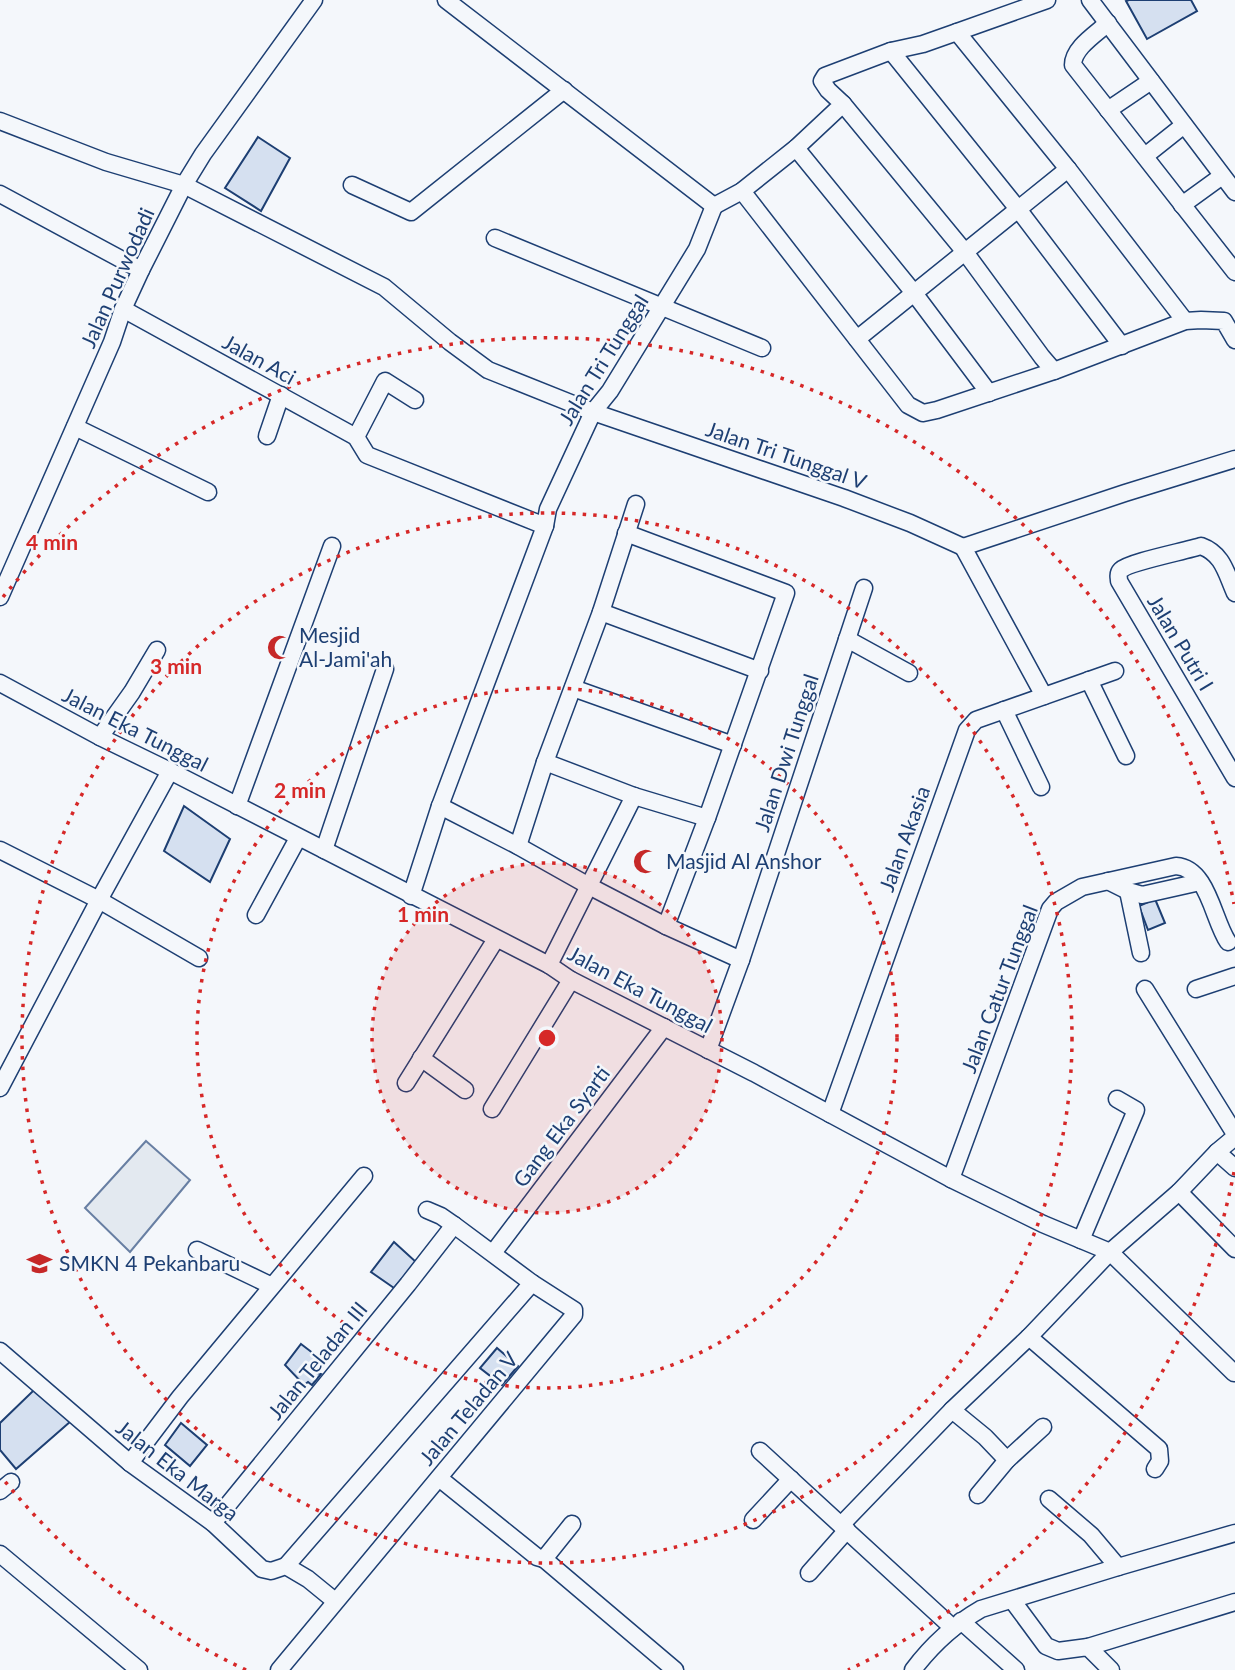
<svg xmlns="http://www.w3.org/2000/svg" width="1235" height="1670" font-family="Lato,sans-serif">
	<style>
		.green { fill: #e3e9f0; stroke: #687fa3; stroke-width: 2 }
		.building { fill: #d5e0f0; stroke: #1d3f73; stroke-width: 2 }
		.lines { fill: none; stroke-linecap: round; stroke-linejoin: round }
		.minor-casing { stroke: #1d3f73; stroke-width: 19 }
		.minor { stroke: #f4f7fb; stroke-width: 16 }
		.ring { fill: none; stroke: #d62828; stroke-width: 3.5; stroke-dasharray: 3.5 7 }
		.labels { text-anchor: middle; stroke-width: 5; stroke-linejoin: round; paint-order: stroke }
		.street-label { font-size: 21px; fill: #1d3f73; stroke: #f4f7fb }
		.poi-label { font-size: 21px; fill: #1d3f73; stroke: #f4f7fb; text-anchor: start }
		.centre { fill: #d62828; stroke: #f4f7fb; stroke-width: 3.5 }
		.ring-label { font-size: 21px; text-anchor: middle; font-weight: bold; fill: #d62828; stroke: #f4f7fb; stroke-width: 5; stroke-linejoin: round; paint-order: stroke }
	</style>
	<rect width="100%" height="100%" fill="#f4f7fb"/>
	<polygon class="green" points="146,1141 190,1180 130,1252 85,1208"/>
	<g class="building">
		<polygon points="1129,0 1191,0 1197,11 1147,39 1126,1"/>
		<polygon points="258,137 290,158 261,211 225,188"/>
		<polygon points="184,806 230,839 210,882 164,851"/>
		<polygon points="1155,899 1165,923 1148,930 1139,906"/>
		<polygon points="394,1242 416,1262 394,1288 371,1272"/>
		<polygon points="301,1344 318,1357 317,1360 323,1366 317,1373 321,1374 312,1385 308,1382 304,1385 285,1365"/>
		<polygon points="497,1348 518,1366 502,1385 480,1368"/>
		<polygon points="34,1390 71,1421 16,1469 0,1450 0,1423"/>
		<polygon points="181,1423 207,1445 190,1466 165,1445"/>
	</g>
	<g class="lines">
		<defs>
			<g id="minor">
				<polyline points="446,0 714,206"/>
				<polyline points="1090,0 1235,192"/>
				<path d="M1108,23c-12,11 -35,25 -35,42l162,207"/>
				<polyline points="957,32 1068,169 1185,321"/>
				<polyline points="891,51 1018,209 1122,346"/>
				<polyline points="843,104 965,252 1042,357 1054,371"/>
				<polyline points="1108,110 1151,81"/>
				<polyline points="0,121 106,162 184,185 384,287 450,342 488,370 593,412 844,498 910,523 963,547"/>
				<polyline points="796,148 914,293 989,393"/>
				<polyline points="1145,156 1184,125"/>
				<polyline points="352,185 411,212 564,90"/>
				<polyline points="742,191 908,405 923,413 937,410 1054,371 1185,321 1201,320 1224,321 1235,340"/>
				<polyline points="0,194 141,270"/>
				<polyline points="1182,205 1222,176"/>
				<polyline points="714,206 742,191 796,148 843,104 828,90 822,81 825,76 891,51 923,44 957,32 1047,0"/>
				<polyline points="495,238 762,348"/>
				<polyline points="123,309 356,437 367,455 545,526"/>
				<polyline points="857,339 1068,169"/>
				<polyline points="75,427 208,492"/>
				<polyline points="267,436 281,395"/>
				<polyline points="356,437 385,381 415,400"/>
				<polyline points="626,533 786,593 707,818 666,926"/>
				<path d="M1235,593c-9,-20 -12,-39 -34,-47 -15,5 -72,16 -80,24 -4,4 -2,6 -2,11l116,197"/>
				<polyline points="0,597 112,342 123,309 141,270 184,185 203,154 314,0"/>
				<polyline points="601,612 760,671"/>
				<polyline points="847,639 909,673"/>
				<polyline points="1089,680 1126,756"/>
				<polyline points="0,683 100,737 170,771 549,965 571,980 754,1073 951,1179 1043,1224 1110,1252 1234,1373"/>
				<polyline points="573,688 733,745"/>
				<polyline points="1044,696 963,547 1125,493 1235,459"/>
				<polyline points="1004,710 1041,787"/>
				<polyline points="100,737 132,692 157,650"/>
				<polyline points="545,762 634,796 707,818"/>
				<polyline points="237,806 332,546"/>
				<polyline points="440,806 518,846 589,886 666,926 741,960"/>
				<polyline points="518,846 545,762 601,612 636,504"/>
				<polyline points="0,850 99,900 199,958"/>
				<polyline points="324,850 385,669"/>
				<polyline points="1108,881 1128,891 1142,895 1200,882"/>
				<polyline points="1128,891 1141,953"/>
				<polyline points="411,896 440,806 545,526 548,509 593,412 610,391 697,249 714,206"/>
				<polyline points="256,915 298,838"/>
				<polyline points="549,965 634,796"/>
				<polyline points="1145,989 1235,1134"/>
				<polyline points="1196,989 1235,976"/>
				<polyline points="708,1050 741,960 864,588"/>
				<polyline points="421,1058 465,1090"/>
				<polyline points="406,1083 496,939"/>
				<polyline points="0,1088 99,900 170,771"/>
				<polyline points="492,1109 571,980"/>
				<polyline points="830,1114 967,730 976,720 1115,671"/>
				<polyline points="1217,1152 1235,1168"/>
				<path d="M951,1179l99,-270 6,-7 26,-15 94,-21c32,2 37,54 52,76"/>
				<polyline points="1179,1192 1235,1249"/>
				<polyline points="1081,1240 1136,1110 1117,1099"/>
				<polyline points="197,1250 272,1286"/>
				<polyline points="493,1253 664,1027"/>
				<polyline points="1029,1337 1159,1449 1160,1461 1155,1469"/>
				<polyline points="0,1351 130,1463 213,1523 262,1569 271,1571 286,1566 308,1579 335,1601"/>
				<polyline points="952,1410 985,1437 1007,1460"/>
				<polyline points="760,1451 953,1628"/>
				<polyline points="130,1463 180,1397 364,1176"/>
				<polyline points="439,1478 537,1557 544,1559 572,1524"/>
				<polyline points="0,1491 11,1482"/>
				<polyline points="978,1495 1007,1460 1043,1427"/>
				<polyline points="1049,1499 1091,1535 1118,1567"/>
				<polyline points="753,1520 791,1479"/>
				<polyline points="213,1523 408,1284 454,1225"/>
				<polyline points="841,1525 952,1410 1029,1337 1110,1252 1179,1192 1217,1152 1235,1137"/>
				<polyline points="0,1554 139,1670"/>
				<polyline points="544,1559 675,1670"/>
				<polyline points="286,1566 532,1283"/>
				<polyline points="809,1573 847,1530"/>
				<polyline points="1012,1600 1046,1646 1058,1651 1088,1647 1111,1670"/>
				<polyline points="961,1621 1016,1670"/>
				<polyline points="1088,1647 1235,1602"/>
				<polyline points="279,1670 574,1315 574,1310 532,1283 454,1225 441,1216 427,1210"/>
				<path d="M913,1670c18,-24 42,-46 68,-61l137,-42 117,-34"/>
			</g>
		</defs>
		<use href="#minor" class="minor-casing"/>
		<use href="#minor" class="minor"/>
	</g>
	<circle cx="547" cy="1038" r="175" fill="#d62828" fill-opacity=".12"/>
	<g class="ring">
		<circle cx="547" cy="1038" r="175"/>
		<circle cx="547" cy="1038" r="350"/>
		<circle cx="547" cy="1038" r="525"/>
		<path d="M1234 1172A700 700 0 0 1 848 1670M246 1670A700 700 0 0 1 3 1479M3 597A700 700 0 0 1 1234 904"/>
	</g>
	<defs>
		<symbol id="mosque-bare" viewBox="-9 -9 18 18"><path d="M3.5-4.9A6 6 0 1 0 3.5 4.9A5 5 0 1 1 3.5-4.9Z" fill="#c62828" stroke="#f4f7fb" stroke-width="2.5" paint-order="stroke"/></symbol>
		<symbol id="school-bare" viewBox="-9 -9 18 18"><path d="M0-5L7-2L0 1L-7-2ZM-4 1L0 2.5L4 1V4Q0 6-4 4Z" fill="#c62828" stroke="#f4f7fb" stroke-width="2.5" paint-order="stroke"/></symbol>
	</defs>
	<g fill-rule="evenodd">
		<use href="#mosque-bare" x="262" y="630" width="35" height="35"/>
		<use href="#mosque-bare" x="628" y="844" width="35" height="35"/>
		<use href="#school-bare" x="22" y="1246" width="35" height="35"/>
	</g>
	<g class="labels">
		<g class="street-label">
			<text transform="translate(118 278) rotate(-66)" y="7">Jalan Purwodadi</text>
			<text transform="translate(259 360) rotate(29)" y="7">Jalan Aci</text>
			<text transform="translate(604 360) rotate(-58)" y="7">Jalan Tri Tunggal</text>
			<text transform="translate(786 456) rotate(19)" y="7">Jalan Tri Tunggal V</text>
			<text transform="translate(1180 643) rotate(59)" y="7">Jalan Putri I</text>
			<text transform="translate(135 730) rotate(27)" y="7">Jalan Eka Tunggal</text>
			<text transform="translate(787 753) rotate(-72)" y="7">Jalan Dwi Tunggal</text>
			<text transform="translate(905 839) rotate(-70)" y="7">Jalan Akasia</text>
			<text transform="translate(1000 989) rotate(-69)" y="7">Jalan Catur Tunggal</text>
			<text transform="translate(640 990) rotate(28)" y="7">Jalan Eka Tunggal</text>
			<text transform="translate(562 1127) rotate(-53)" y="7">Gang Eka Syarti</text>
			<text transform="translate(318 1361) rotate(-51)" y="7">Jalan Teladan III</text>
			<text transform="translate(469 1409) rotate(-50)" y="7">Jalan Teladan V</text>
			<text transform="translate(177 1471) rotate(38)" y="7">Jalan Eka Marga</text>
		</g>
		<g class="poi-label">
			<text x="299" y="643">Mesjid<tspan x="299" dy="24">Al-Jami'ah</tspan></text>
			<text x="666" y="869">Masjid Al Anshor</text>
			<text x="59" y="1271">SMKN 4 Pekanbaru</text>
		</g>
	</g>
	<circle cx="547" cy="1038" r="10" class="centre"/>
	<g class="ring-label">
		<text x="52" y="550">4 min</text>
		<text x="176" y="674">3 min</text>
		<text x="300" y="798">2 min</text>
		<text x="423" y="922">1 min</text>
	</g>
</svg>
